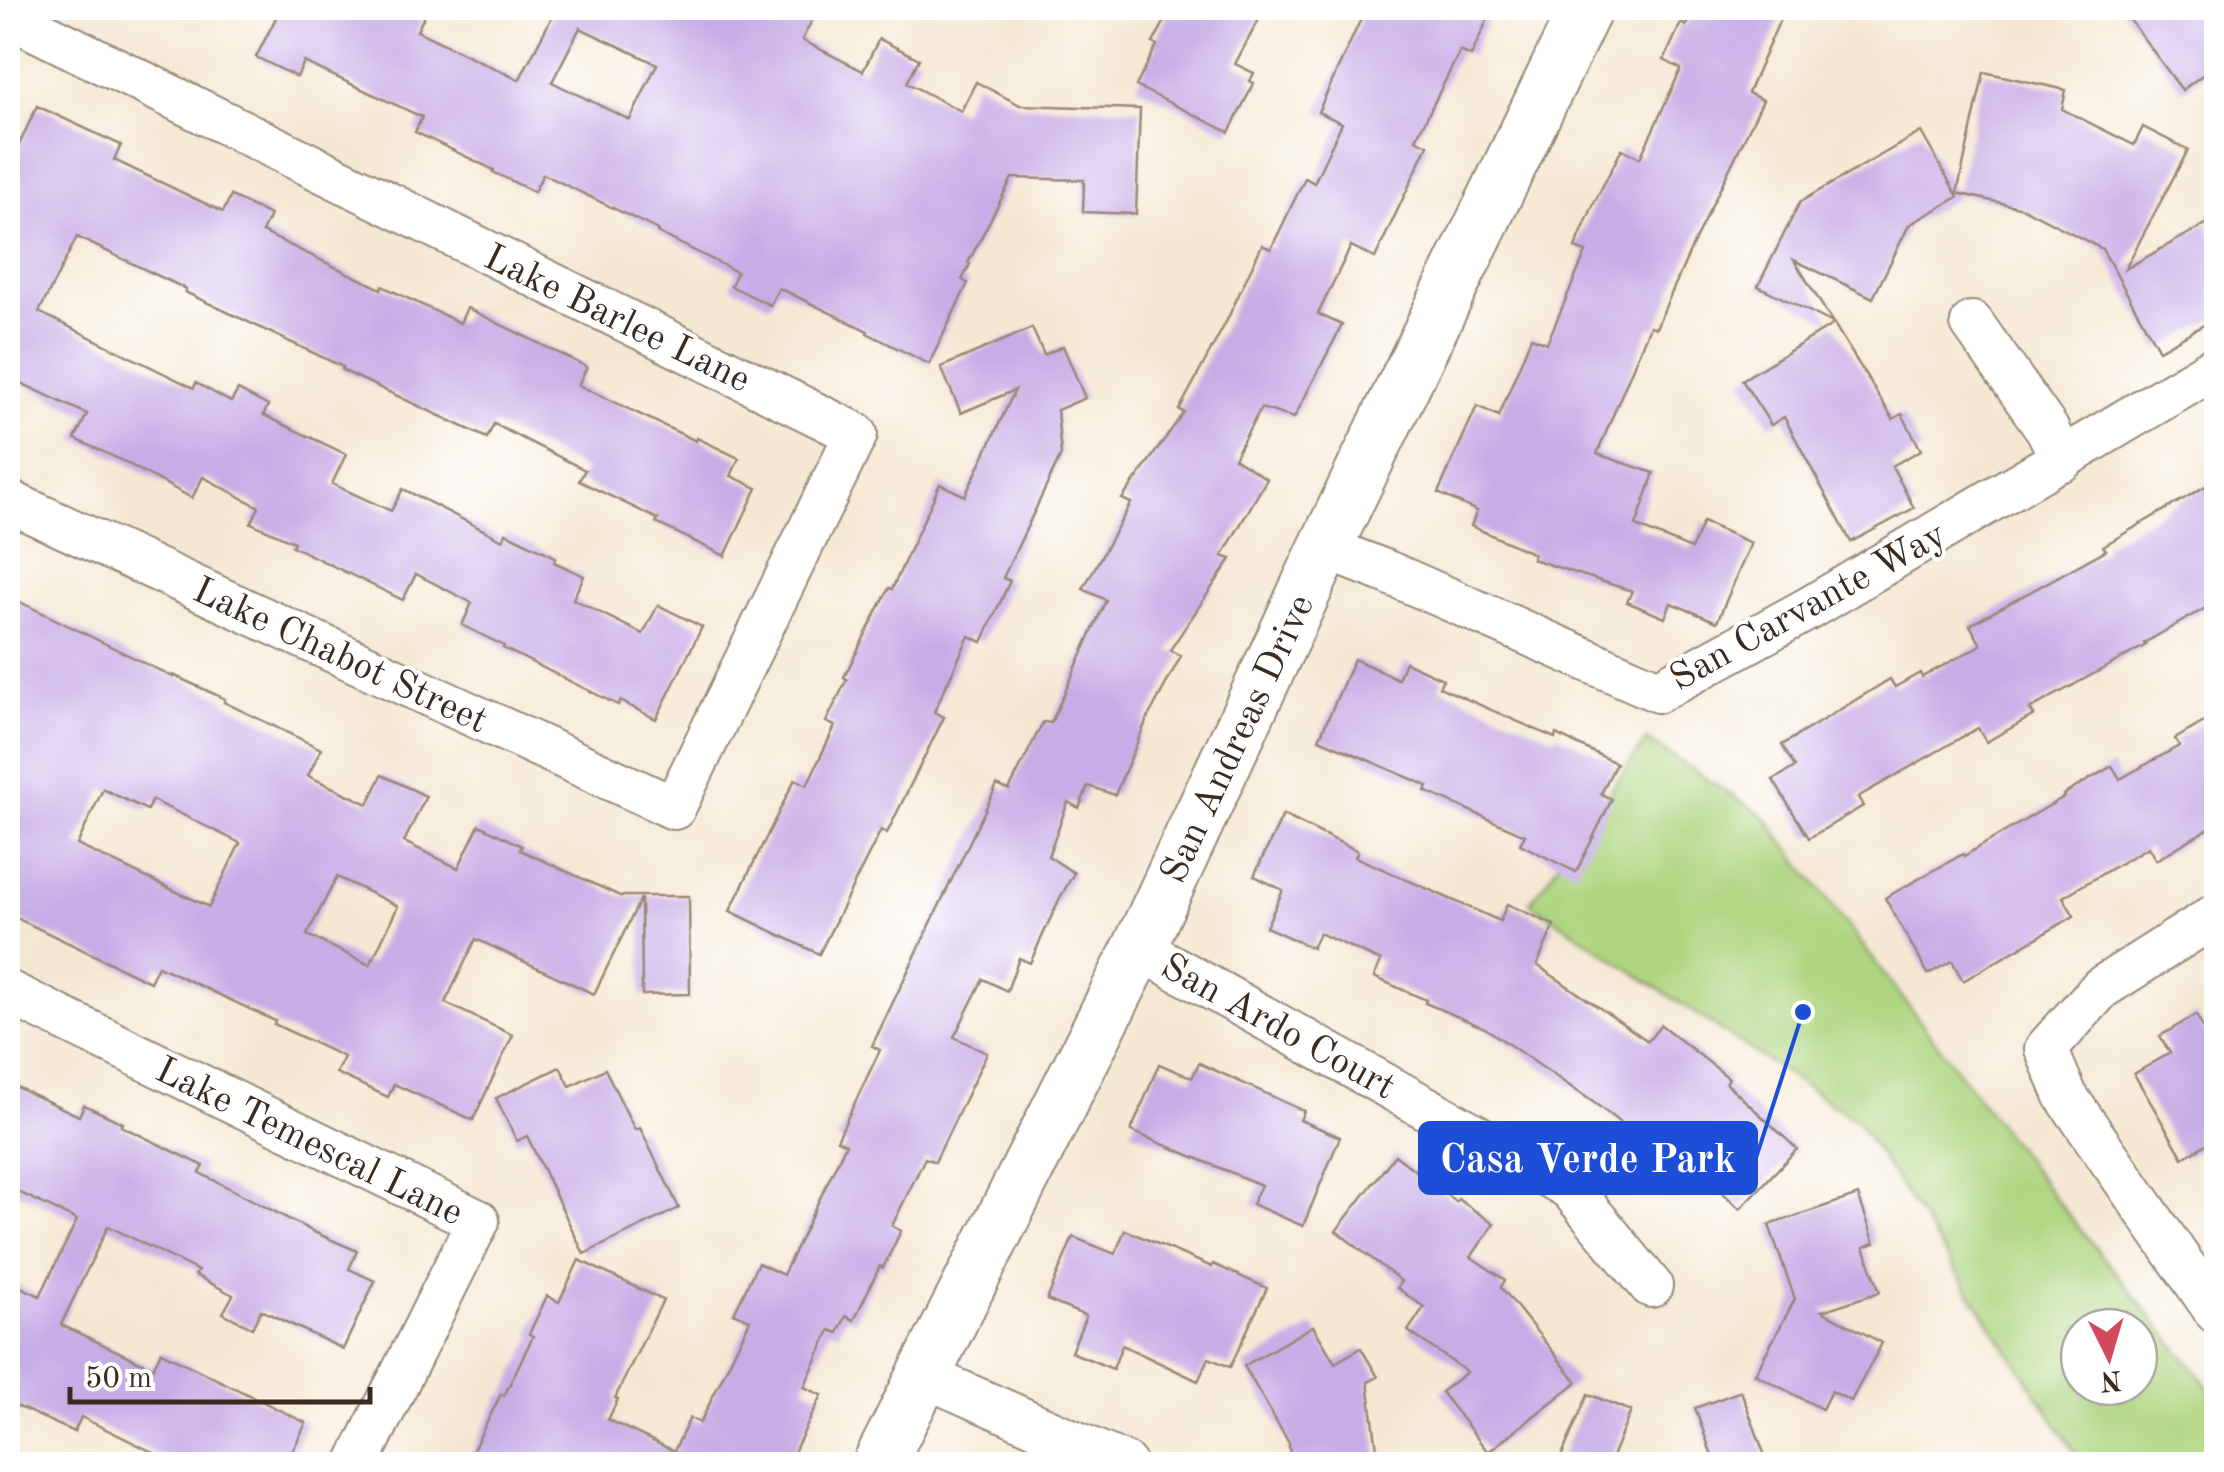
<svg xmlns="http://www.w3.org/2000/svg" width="2224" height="1472" font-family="'Old Standard TT',serif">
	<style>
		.green { fill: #aed57f; stroke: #74804e; stroke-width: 2.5; fill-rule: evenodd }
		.building { fill: #c7ade6; fill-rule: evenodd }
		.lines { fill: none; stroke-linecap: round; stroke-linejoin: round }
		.minor-casing { stroke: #988978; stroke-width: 46 }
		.tertiary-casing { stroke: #988978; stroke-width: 56 }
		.minor { stroke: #fff; stroke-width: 42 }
		.tertiary { stroke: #fff; stroke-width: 52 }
		.labels { text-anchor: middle; stroke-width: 8; stroke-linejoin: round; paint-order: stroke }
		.street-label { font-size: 38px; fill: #3b2a1e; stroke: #fff }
		.leader { fill: none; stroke: #1d4ed8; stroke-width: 4 }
		.callout-dot { fill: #1d4ed8; stroke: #fff; stroke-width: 4 }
		.callout { fill: #1d4ed8; stroke: #1d4ed8; stroke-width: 4 }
		.callout-label { font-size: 40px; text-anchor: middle; font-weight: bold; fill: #fff }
	</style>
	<rect width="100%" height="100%" fill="#fff"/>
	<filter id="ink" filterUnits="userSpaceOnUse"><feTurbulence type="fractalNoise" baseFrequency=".01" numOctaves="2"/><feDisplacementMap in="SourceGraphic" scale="20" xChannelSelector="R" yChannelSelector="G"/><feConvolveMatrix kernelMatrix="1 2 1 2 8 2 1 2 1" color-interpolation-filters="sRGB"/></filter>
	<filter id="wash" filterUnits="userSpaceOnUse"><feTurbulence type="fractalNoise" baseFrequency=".0048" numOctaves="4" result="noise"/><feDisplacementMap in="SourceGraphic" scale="40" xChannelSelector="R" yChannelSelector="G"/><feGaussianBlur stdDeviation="2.25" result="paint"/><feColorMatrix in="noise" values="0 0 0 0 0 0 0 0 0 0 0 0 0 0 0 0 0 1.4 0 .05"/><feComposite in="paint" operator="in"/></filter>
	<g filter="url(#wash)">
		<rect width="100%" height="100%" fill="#f5e8d3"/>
		<path class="green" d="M1647,740l118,77 278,366 173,214v67h-133l-226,-343 -327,-218zM2079,1327h60v60h-60z"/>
		<g id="blocks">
			<g class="building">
				<path d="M281,8h147l-11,23 102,49 34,-65 -15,-7h280l-16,32 61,31 16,-32 40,20 -12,24 54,28 15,-29 44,23 120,4 -4,105 -53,-2 1,-32 -72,-2 -44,85 2,1 -8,16 6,3 -39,81 -62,-31 1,-2 -89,-43 -9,17 -39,-19 6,-14 -80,-40 1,-2 -115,-56 -9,18 -41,-20 1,-2 -79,-38 7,-15 -118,-55 -7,15 -41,-20zM580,28l77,36 -27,56 -78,-38z"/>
				<polygon points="1172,8 1265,8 1235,64 1254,73 1250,81 1254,83 1229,132 1136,86 1157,45 1153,43"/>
				<polygon points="1366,8 1471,8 1489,16 1471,56 1460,51 1416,139 1428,145 1375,258 1351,246 1318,314 1342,325 1294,418 1261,408 1234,458 1267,479 1222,556 1231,559 1170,650 1181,656 1148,717 1115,795 1088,786 1079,808 1068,802 1048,856 1074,873 1059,900 1030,963 1019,958 1007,991 983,979 954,1037 987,1053 935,1162 925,1158 892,1226 901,1231 883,1268 880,1266 854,1320 846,1316 838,1333 830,1330 804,1387 822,1395 788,1464 466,1464 501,1394 504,1396 533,1336 529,1334 547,1296 559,1302 579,1260 663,1300 615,1398 618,1399 608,1420 674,1451 690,1418 700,1423 750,1320 734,1313 758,1263 783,1275 846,1144 837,1140 880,1050 872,1046 997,785 1009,790 1043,722 1051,723 1106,600 1083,589 1131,503 1122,499 1184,412 1179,410 1226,322 1262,245 1271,249 1305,178 1314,183 1342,123 1318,112"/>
				<polygon points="1694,8 1785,8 1748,93 1763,100 1695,240 1656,328 1650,326 1597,454 1654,473 1636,526 1691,549 1703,522 1751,543 1717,622 1671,603 1665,618 1627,602 1632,591 1532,559 1534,554 1471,526 1477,511 1438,493 1477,406 1499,416 1531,337 1547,343 1586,252 1575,248 1594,203 1622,149 1640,158 1681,69 1664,60 1681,23 1686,26"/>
				<polygon points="2121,8 2216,8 2216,65 2182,90"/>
				<polygon points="1984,72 2066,90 2062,109 2134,145 2143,127 2188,150 2125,269 2206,224 2216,243 2216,318 2159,350 2102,249 2023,208 1957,193"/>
				<polygon points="37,106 121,145 114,160 223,212 231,196 270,215 262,232 381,289 382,286 460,323 467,308 587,367 578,385 696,441 697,438 739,458 731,476 757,488 725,556 656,523 658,519 579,481 585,470 494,424 487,438 342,370 343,367 185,292 186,289 77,237 39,312 194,388 196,383 231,402 238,390 268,406 263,415 346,454 332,484 391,511 403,489 503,540 506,533 556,557 554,562 584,576 573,599 643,634 658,605 702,627 656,719 620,701 618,705 503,648 504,646 462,625 472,603 416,574 403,600 292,546 294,542 251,523 259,507 203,477 192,498 121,460 75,439 87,414 8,377 8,142 18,147"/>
				<polygon points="1921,132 1958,197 1909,225 1873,298 1794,260 1833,323 1758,286 1800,202"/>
				<polygon points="1834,324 1893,419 1902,414 1921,450 1892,466 1914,508 1851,542 1784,417 1771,425 1742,380"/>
				<polygon points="1032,328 1044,355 1063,346 1085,398 1057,410 1061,455 1003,578 1010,581 982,642 969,636 934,712 944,717 887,833 881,830 819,954 730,911 795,779 807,785 835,726 826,722 847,679 844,677 889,588 892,589 940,484 965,496 1015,390 961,413 941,367"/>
				<polygon points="2216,480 2216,602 2144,643 2146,645 2030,709 2034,715 1986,742 1978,728 1858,797 1863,806 1809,838 1773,780 1795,767 1782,745 1890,679 1895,687 1920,673 1922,677 1981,645 1970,625 2106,550 2103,546"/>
				<path d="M8,596l165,81v-2l52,24 -1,3 97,47 -13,27 60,28 14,-29 44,21 -22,46 54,26 21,-43 43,21 -2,4 100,46h69l1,98 -48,1 -1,-97 -47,96 -118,-55 -31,64 68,32 -40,85 -79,-36 -6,13 -52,-24 8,-16 -70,-33 1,-3 -117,-55 -8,16 -142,-68zM103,789l44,21 5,-10 88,43 -31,64 -132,-62zM337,877l61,29 -28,59 -63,-30z"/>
				<polygon points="1354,659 1398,679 1405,662 1443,679 1439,687 1555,738 1556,734 1616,763 1601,794 1612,799 1576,872 1520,844 1525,835 1425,791 1428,786 1319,739"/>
				<polygon points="2216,715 2216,824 2156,860 2148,847 2063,897 2074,916 1963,981 1952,961 1928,974 1885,898 1963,854 1964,856 2064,797 2063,795 2112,766 2120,779 2179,746 2175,739"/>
				<polygon points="1283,815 1358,851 1355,857 1500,921 1507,904 1554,925 1537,965 1648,1041 1661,1025 1729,1078 1726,1083 1797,1149 1740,1209 1674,1147 1665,1158 1596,1104 1485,1028 1425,1003 1426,1000 1374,977 1381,961 1319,933 1312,948 1266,927 1283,890 1254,876"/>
				<polygon points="2196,1015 2216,1051 2216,1138 2183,1158 2134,1074 2170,1053 2160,1036"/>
				<polygon points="1199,1063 1304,1111 1300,1120 1340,1137 1303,1226 1252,1204 1261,1185 1131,1131 1159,1064 1192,1078"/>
				<polygon points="560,1067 570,1086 605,1069 635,1130 640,1128 679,1208 584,1254 527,1136 517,1141 496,1098"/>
				<polygon points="8,1083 79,1116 84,1105 123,1123 121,1126 204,1166 200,1173 314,1232 357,1251 349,1269 375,1281 343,1349 261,1310 252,1328 223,1313 233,1295 195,1275 198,1271 108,1226 61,1325 153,1368 161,1352 306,1423 286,1464 177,1464 81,1417 74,1432 8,1402 8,1281 40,1296 77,1220 8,1187"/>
				<polygon points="1395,1155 1456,1202 1458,1199 1494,1224 1471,1257 1505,1280 1501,1287 1577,1382 1488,1452 1441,1392 1467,1372 1408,1331 1424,1307 1397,1288 1401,1281 1336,1231"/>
				<polygon points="1858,1195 1875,1243 1864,1247 1880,1292 1822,1311 1882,1343 1851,1401 1831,1391 1822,1409 1755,1374 1795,1299 1769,1225"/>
				<polygon points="1125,1230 1212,1267 1213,1264 1267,1288 1230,1367 1209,1358 1198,1381 1122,1345 1113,1369 1071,1352 1086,1316 1047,1300 1073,1237 1115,1254"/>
				<polygon points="1313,1326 1335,1363 1361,1348 1378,1377 1368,1382 1379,1464 1291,1464 1289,1443 1244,1366"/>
				<polygon points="1741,1391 1768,1464 1715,1464 1695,1408"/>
				<polygon points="1588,1394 1631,1411 1609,1464 1558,1464"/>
			</g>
		</g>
	</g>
	<g filter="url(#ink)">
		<use href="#blocks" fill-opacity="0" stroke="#988978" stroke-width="2.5"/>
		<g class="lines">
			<defs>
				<g id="minor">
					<polyline points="8,16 856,434 674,808 8,501"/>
					<polyline points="1972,323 2047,429 2062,460"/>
					<polyline points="1325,548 1387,572 1658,691 1806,610 2216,367"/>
					<polyline points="2216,915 2101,988 2046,1049 2066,1096 2216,1312"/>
					<polyline points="1139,948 1570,1188 1651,1286"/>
					<polyline points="8,992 478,1221 357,1464"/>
					<polyline points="922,1375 1125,1464"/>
				</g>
				<polyline id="tertiary" points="879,1464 1139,948 1325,548 1586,8"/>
			</defs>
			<use href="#minor" class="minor-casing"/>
			<use href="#tertiary" class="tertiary-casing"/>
			<use href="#minor" class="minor"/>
			<use href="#tertiary" class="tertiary"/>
		</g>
	</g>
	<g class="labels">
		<g class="street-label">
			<text transform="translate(618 317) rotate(26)" y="13">Lake Barlee Lane</text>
			<text transform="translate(1807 605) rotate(-29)" y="13">San Carvante Way</text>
			<text transform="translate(341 654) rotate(25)" y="13">Lake Chabot Street</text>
			<text transform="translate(1236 738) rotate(-65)" y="13">San Andreas Drive</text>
			<text transform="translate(1279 1025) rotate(29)" y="13">San Ardo Court</text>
			<text transform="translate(310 1140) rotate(26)" y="13">Lake Temescal Lane</text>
		</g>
	</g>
	<path class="leader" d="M1803 1012L1756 1158"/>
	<circle class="callout-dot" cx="1803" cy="1012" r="10"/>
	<rect class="callout" x="1420" y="1123" width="336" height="70" rx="10"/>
	<g class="callout-label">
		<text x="1588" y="1172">Casa Verde Park</text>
	</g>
	<rect width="2224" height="1472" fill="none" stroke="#fff" stroke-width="40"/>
	<g transform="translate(2109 1357) rotate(175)"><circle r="48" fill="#ffffff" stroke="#b1aaa5" stroke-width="2.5"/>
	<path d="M0-8L18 38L0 25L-18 38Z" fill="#d1495b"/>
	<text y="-15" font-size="28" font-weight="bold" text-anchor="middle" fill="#3b2a1e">N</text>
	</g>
	<path d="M70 1387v15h300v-15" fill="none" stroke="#3b2a1e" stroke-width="5"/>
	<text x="85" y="1387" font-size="30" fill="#3b2a1e" stroke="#ffffff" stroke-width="8" paint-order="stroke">50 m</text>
</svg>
